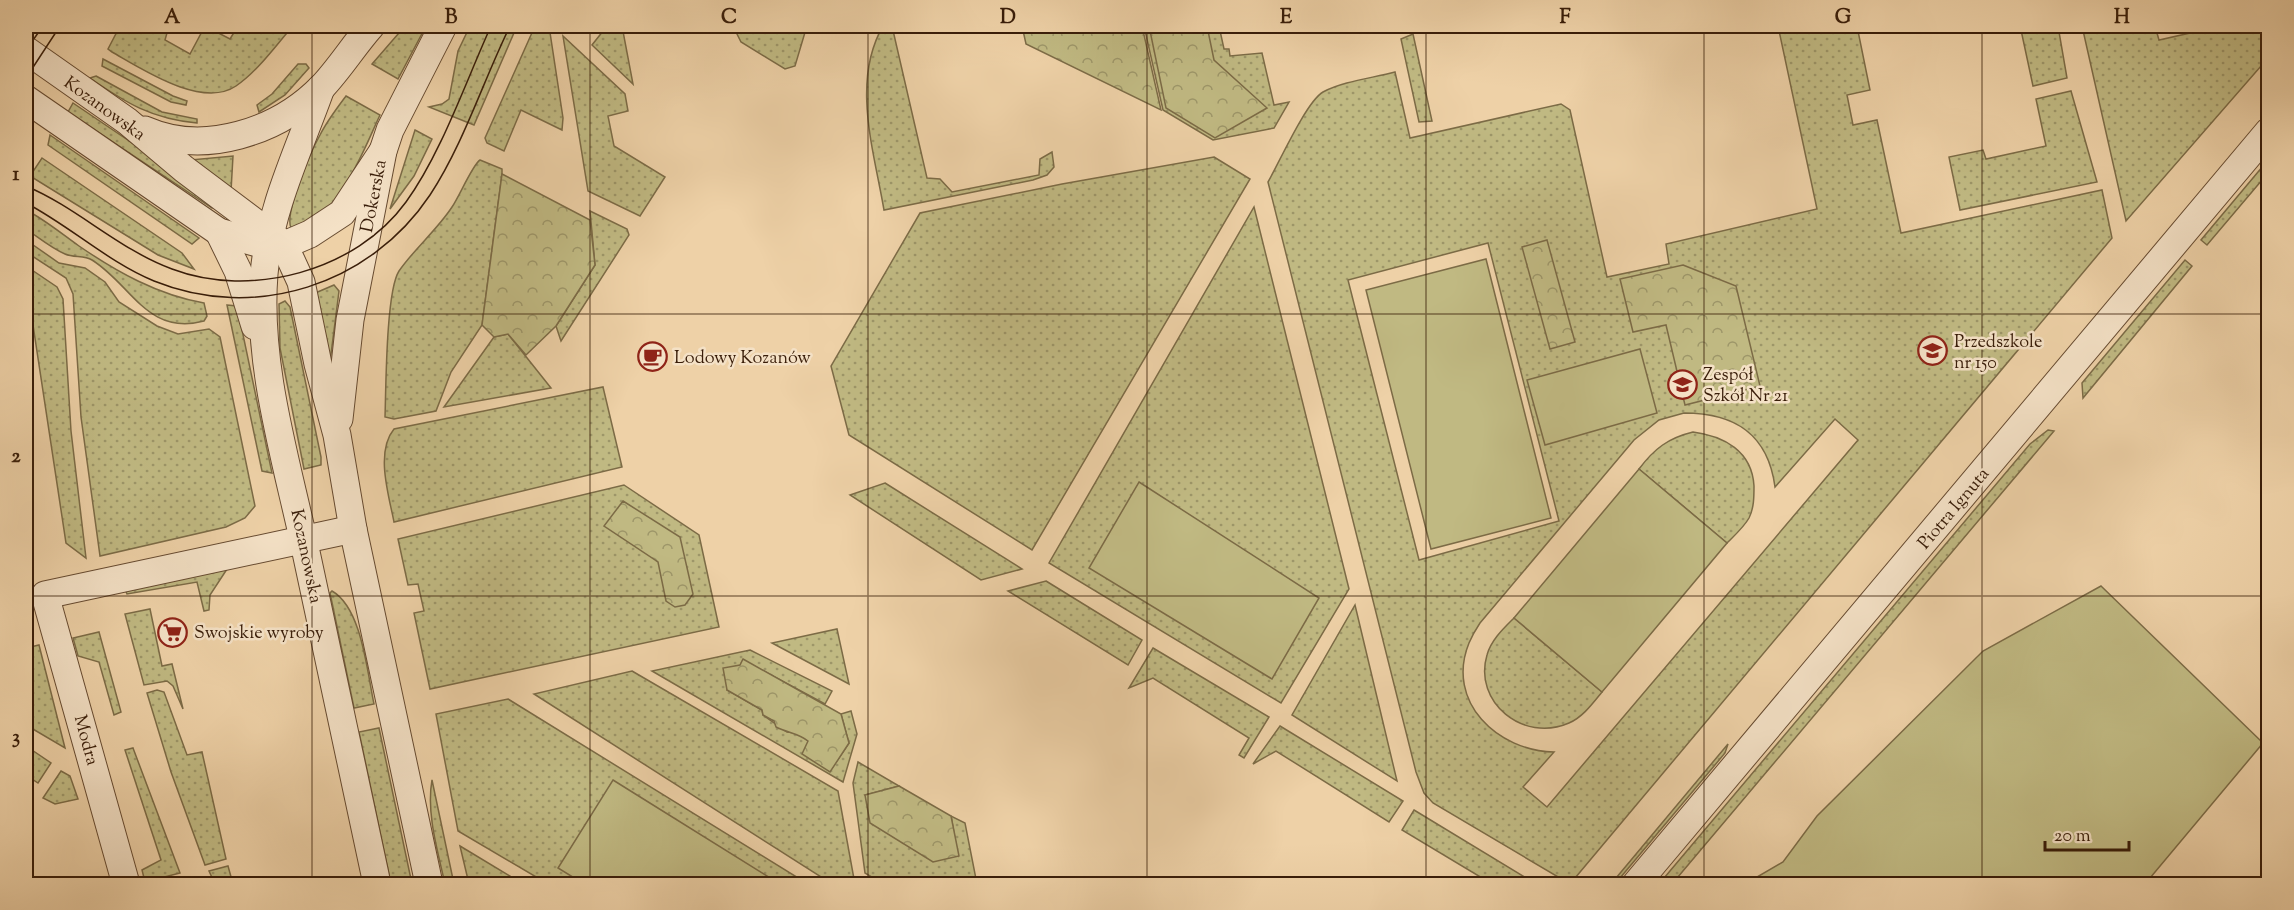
<svg xmlns="http://www.w3.org/2000/svg" width="2294" height="910" font-family="'Sorts Mill Goudy',serif">
	<style>
		.grass { fill: url(#grass-dots); stroke: #7c6b46; stroke-width: 1.5; fill-rule: evenodd }
		.park { fill: url(#park-crowns); stroke: #7c6b46; stroke-width: 1.5 }
		.garden { fill: #c0b982; stroke: #7c6b46; stroke-width: 1.5 }
		.lines { fill: none; stroke-linecap: round; stroke-linejoin: round }
		.minor-casing { stroke: #664a30; stroke-width: 29 }
		.minor { stroke: #f4e1c6; stroke-width: 27 }
		.tram { stroke: #391d09; stroke-width: 1.5 }
		.grid { fill: none; stroke: #391d09; stroke-width: 1.5; stroke-opacity: 0.55 }
		.labels { text-anchor: middle; stroke-width: 5; stroke-linejoin: round; paint-order: stroke }
		.street-label { font-size: 18px; fill: #391d09; stroke: #f4e1c6 }
		.poi-label { font-size: 18px; fill: #391d09; stroke: #f4e1c6; text-anchor: start }
		.neatline { fill: none; stroke: #391d09; stroke-width: 2 }
		.grid-label { font-size: 20px; text-anchor: middle; font-weight: bold; fill: #391d09 }
	</style>
	<defs>
		<pattern id="grass-dots" width="8" height="8" patternUnits="userSpaceOnUse" patternTransform="scale(1.5)"><rect width="8" height="8" fill="#c0b982"/><path d="M2 2h.1M6 6h.1" fill="none" stroke="#9d9669" stroke-width="1.8" stroke-linecap="round"/></pattern>
		<pattern id="park-crowns" width="20" height="18" patternUnits="userSpaceOnUse" patternTransform="scale(1.5)"><rect width="20" height="18" fill="#c0b982"/><path d="M2 6a3 3 0 1 1 6 0M12 15a3 3 0 1 1 6 0" fill="none" stroke="#9d9669"/></pattern>
	</defs>
	<rect width="100%" height="100%" fill="#eed1a7"/>
	<filter id="stains"><feTurbulence type="fractalNoise" baseFrequency=".00333" numOctaves="4"/><feColorMatrix values="0 0 0 0 .2 0 0 0 0 .09 0 0 0 0 .02 0 0 0 .5 -.17"/></filter>
	<radialGradient id="worn" r=".72"><stop offset=".6" stop-color="#630" stop-opacity="0"/><stop offset="1" stop-color="#630" stop-opacity=".3"/></radialGradient>
	<g class="grass">
		<path d="M120,26h32l15,7 -2,7 25,14 15,-28 25,13 8,-13h24l8,3 2,-3h21c-17,19 -35,45 -57,60 -34,23 -94,-17 -124,-34l-4,-3z"/>
		<polygon points="405,26 426,26 398,79 372,64"/>
		<polygon points="470,26 517,26 474,125 429,107 442,104 449,99 458,51"/>
		<polygon points="535,26 549,26 563,118 562,130 521,110 504,151 487,143 485,138"/>
		<polygon points="607,26 622,26 633,84 592,45"/>
		<polygon points="733,26 797,26 806,29 795,66 785,69 741,42"/>
		<path d="M883,26h9l35,152 13,1 12,13 87,-17 1,-16 12,-7 2,15 -7,8 -14,5 -149,30c-10,-59 -33,-129 -1,-184z"/>
		<polygon points="1144,26 1219,26 1224,49 1229,49 1230,56 1262,53 1274,105 1289,102 1274,128 1213,140 1163,110"/>
		<path d="M1778,26h79l13,64 -23,5 6,30 24,-5 24,113 201,-43 10,48 -542,646 -137,-81 -9,-10 -8,-21 -148,-590c11,-19 38,-80 55,-90 21,-11 50,-14 72,-20l15,66 151,-34 9,6 37,167 62,-13 -3,-20 151,-35zM1488,243l71,278 -140,39 -71,-280zM1684,413c51,0 84,21 91,74l60,-68 23,21 -311,367 -24,-20 31,-35c-56,-1 -109,-50 -85,-109 3,-7 7,-14 11,-20l154,-183 25,-20z"/>
		<polygon points="2040,26 2058,26 2067,78 2033,86 2021,30"/>
		<polygon points="2082,26 2155,26 2159,40 2221,26 2268,26 2268,58 2126,221"/>
		<polygon points="1413,34 1432,121 1419,122 1401,39"/>
		<polygon points="563,36 625,94 628,111 608,116 614,146 665,177 640,216 588,191"/>
		<polygon points="103,59 173,96 187,101 186,105 171,102 102,66"/>
		<polygon points="298,64 306,64 309,68 285,95 259,112 257,105 272,94"/>
		<path d="M96,76l66,36 35,7v4c-45,-4 -71,-20 -107,-45z"/>
		<polygon points="2071,91 2097,182 1960,210 1949,157 1983,150 1986,159 2046,146 2036,99"/>
		<path d="M346,96l34,19c-18,38 -42,107 -89,113 -7,-15 20,-77 29,-93 7,-14 17,-27 26,-39z"/>
		<polygon points="73,103 215,199 218,207 212,208 68,112"/>
		<polygon points="415,130 432,139 414,176 390,209"/>
		<polygon points="50,135 199,238 192,244 48,145"/>
		<polygon points="233,156 231,191 190,160"/>
		<polygon points="1214,157 1250,179 1032,550 849,435 831,366 920,213 1062,184"/>
		<polygon points="42,158 182,253 194,269 158,255 30,176"/>
		<path d="M480,160l22,9v5l-20,151 -31,47 -15,39 -42,8 -9,-2c1,-28 1,-126 14,-146 16,-23 38,-41 53,-64 7,-10 21,-43 28,-47z"/>
		<polygon points="2268,160 2268,173 2207,245 2201,240"/>
		<polygon points="1254,207 1349,589 1281,703 1049,563"/>
		<path d="M26,210c18,9 36,24 53,36 38,26 79,49 125,57l3,13 -3,5c-57,15 -72,-36 -112,-61 -8,-5 -18,-2 -27,-6 -14,-6 -27,-17 -39,-25z"/>
		<polygon points="590,211 627,229 629,235 561,341 556,326 595,265"/>
		<polygon points="26,240 59,263 85,268 105,282 119,302 157,326 178,334 209,329 220,337 255,506 245,518 226,527 100,556 81,417 73,294 66,278 26,252"/>
		<polygon points="2185,260 2192,266 2083,398 2082,383"/>
		<polygon points="26,266 57,287 63,299 71,431 86,558 66,543 31,312 26,308"/>
		<polygon points="334,285 339,291 330,362 313,294"/>
		<polygon points="285,301 290,307 321,457 321,465 304,469 280,348 279,304"/>
		<polygon points="227,305 237,306 272,473 262,471"/>
		<polygon points="508,334 551,388 444,407 494,337"/>
		<path d="M603,387l19,80 -228,55c-5,-26 -19,-70 0,-93z"/>
		<polygon points="2048,430 2054,431 1672,884 1659,884 2030,444"/>
		<path d="M1693,432c31,4 59,19 61,54 0,11 0,22 -5,32 -5,9 -15,18 -22,25l-88,-74c15,-20 29,-31 54,-37z"/>
		<polygon points="885,483 1022,569 981,580 850,495"/>
		<polygon points="624,485 699,535 719,627 430,689 414,613 424,611 418,584 408,585 398,539"/>
		<polygon points="229,566 210,595 209,610 204,611 197,582 127,594 124,587"/>
		<polygon points="1046,581 1142,640 1128,665 1008,591"/>
		<path d="M332,591c30,17 35,81 42,113l-20,4 -24,-115z"/>
		<polygon points="1355,605 1397,781 1292,715"/>
		<polygon points="150,609 162,666 172,664 183,709 173,686 167,681 144,685 125,614"/>
		<path d="M1514,618l88,74c-9,11 -19,25 -33,31 -46,20 -96,-21 -82,-68 4,-15 17,-27 27,-37z"/>
		<polygon points="837,629 849,684 772,643"/>
		<polygon points="99,632 121,712 114,715 99,662 78,656 73,638"/>
		<polygon points="39,645 65,748 26,725 26,648"/>
		<polygon points="1153,648 1269,717 1244,758 1239,755 1249,738 1153,678 1129,688"/>
		<polygon points="750,650 832,691 825,704 743,660 727,690 762,710 763,715 787,732 798,733 808,741 830,771 849,743 841,714 851,711 857,734 843,782 652,671"/>
		<polygon points="632,671 838,791 854,879 832,884 534,694"/>
		<polygon points="157,690 164,692 187,755 202,752 226,859 205,865 171,772 147,693"/>
		<polygon points="508,699 808,884 548,884 458,831 436,714"/>
		<polygon points="1280,726 1403,801 1389,822 1276,751 1253,764"/>
		<polygon points="379,728 412,884 391,884 359,732"/>
		<polygon points="1728,744 1725,753 1615,884 1611,884"/>
		<polygon points="26,746 51,763 38,783 26,775"/>
		<polygon points="133,748 180,873 145,882 142,870 161,860 125,750"/>
		<polygon points="858,762 899,786 865,795 958,856 951,816 965,823 977,884 883,884 865,873 853,783"/>
		<polygon points="61,771 70,776 78,799 55,804 43,798"/>
		<path d="M432,780l22,104h-9c-7,-32 -19,-71 -13,-104z"/>
		<polygon points="1414,810 1536,884 1492,884 1402,830"/>
		<polygon points="460,846 523,884 469,884"/>
		<polygon points="228,866 233,884 215,884 209,871"/>
	</g>
	<g class="park">
		<polygon points="1022,26 1142,26 1161,110 1026,44"/>
		<polygon points="1149,26 1207,26 1214,60 1267,108 1215,138 1166,108"/>
		<polygon points="502,174 590,220 595,265 556,326 526,355 508,334 494,337 482,325"/>
		<polygon points="1547,240 1575,342 1550,349 1522,247"/>
		<polygon points="1683,265 1736,286 1760,386 1685,405 1666,325 1633,332 1620,279"/>
		<polygon points="623,501 680,537 693,594 685,605 675,607 666,601 658,562 604,526"/>
		<path d="M743,659l98,55 8,29 -19,29 -28,-18 6,-13c-10,-8 -20,-8 -32,-14l-2,-6 -11,-6 -1,-5 -35,-20 -4,-22 17,-3z"/>
		<polygon points="899,786 951,816 959,856 933,862 870,823 865,795"/>
	</g>
	<g class="garden">
		<polygon points="1486,259 1551,518 1431,549 1366,290"/>
		<polygon points="1640,349 1657,413 1545,445 1527,380"/>
		<polygon points="1639,469 1727,543 1602,692 1514,618"/>
		<polygon points="1139,482 1319,598 1272,679 1089,568"/>
		<polygon points="2101,586 2263,743 2145,884 1745,884 1783,862 1817,816 1983,651"/>
		<polygon points="613,780 637,795 780,884 584,884 558,868"/>
	</g>
	<g class="lines">
		<defs>
			<g id="minor">
				<polyline points="26,50 127,121 184,169 277,239 290,258 301,282 318,364 337,435 353,529 429,884"/>
				<path d="M321,88c-22,62 -51,119 -57,186 -7,88 20,178 39,264 25,115 49,231 74,346"/>
				<polyline points="26,99 219,232 268,246 282,246 310,234 342,213 383,151"/>
				<path d="M145,130c59,26 133,2 177,-43 18,-19 32,-42 49,-61"/>
				<polyline points="219,232 238,271 255,326"/>
				<polyline points="339,419 350,320 383,151 390,130 443,26"/>
				<polyline points="126,884 45,595 353,529"/>
				<polyline points="1636,884 2268,132"/>
			</g>
		</defs>
		<use href="#minor" class="minor-casing"/>
		<use href="#minor" class="minor"/>
		<g class="tram">
			<polyline points="26,50 43,26"/>
			<polyline points="26,78 60,26"/>
			<path d="M26,186c52,22 92,63 146,83 79,30 184,2 234,-67 35,-48 60,-121 85,-176"/>
			<path d="M26,203c44,23 82,59 128,78 101,41 216,4 276,-86 34,-52 53,-114 80,-169"/>
		</g>
	</g>
	<path class="grid" d="M312,26v858M590,26v858M868,26v858M1147,26v858M1426,26v858M1704,26v858M1982,26v858M26,314h2242M26,596h2242"/>
	<defs>
		<symbol id="school-ring" viewBox="-11 -11 22 22"><circle r="9.5" fill="#f4e1c6" stroke="#8f2418" stroke-width="1.5"/><path d="M0-5L7-2L0 1L-7-2ZM-4 1L0 2.5L4 1V4Q0 6-4 4Z" fill="#8f2418"/></symbol>
		<symbol id="cafe-ring" viewBox="-11 -11 22 22"><circle r="9.5" fill="#f4e1c6" stroke="#8f2418" stroke-width="1.5"/><path d="M-5.5-4.5H6V0H3Q3 3.5 0 3.5H-2.5Q-5.5 3.5-5.5 0ZM3-3.2v2h1.7v-2ZM-6 4.5H4V6H-6Z" fill="#8f2418"/></symbol>
		<symbol id="supermarket-ring" viewBox="-11 -11 22 22"><circle r="9.5" fill="#f4e1c6" stroke="#8f2418" stroke-width="1.5"/><path d="M-6-5.5h2.5l.6 2H6L4.5 2H-2.5L-4.4-4H-6ZM-1.5 3.2a1.3 1.3 0 1 0 .1 0ZM3 3.2a1.3 1.3 0 1 0 .1 0Z" fill="#8f2418"/></symbol>
	</defs>
	<g fill-rule="evenodd">
		<use href="#school-ring" x="1916" y="334" width="33" height="33"/>
		<use href="#cafe-ring" x="636" y="340" width="33" height="33"/>
		<use href="#school-ring" x="1666" y="368" width="33" height="33"/>
		<use href="#supermarket-ring" x="156" y="616" width="33" height="33"/>
	</g>
	<g class="labels">
		<g class="street-label">
			<text transform="translate(105 108) rotate(36)" y="6">Kozanowska</text>
			<text transform="translate(373 196) rotate(-79)" y="6">Dokerska</text>
			<text transform="translate(1953 508) rotate(-50)" y="6">Piotra Ignuta</text>
			<text transform="translate(307 556) rotate(78)" y="6">Kozanowska</text>
			<text transform="translate(87 740) rotate(75)" y="6">Modra</text>
		</g>
		<g class="poi-label">
			<text x="1954" y="347">Przedszkole<tspan x="1954" dy="21">nr 150</tspan></text>
			<text x="674" y="363">Lodowy Kozanów</text>
			<text x="1703" y="380">Zespół<tspan x="1703" dy="21">Szkół Nr 21</tspan></text>
			<text x="194" y="638">Swojskie wyroby</text>
		</g>
	</g>
	<rect width="2294" height="910" fill="none" stroke="#eed1a7" stroke-width="66"/>
	<path d="M2045 841v9h84v-9" fill="none" stroke="#391d09" stroke-width="3"/>
	<text x="2054" y="841" font-size="18" fill="#391d09" stroke="#f4e1c6" stroke-width="4.5" paint-order="stroke">20 m</text>
	<rect x="33" y="33" width="2228" height="844" class="neatline"/>
	<g class="grid-label">
		<text x="172" y="23">A</text>
		<text x="451" y="23">B</text>
		<text x="729" y="23">C</text>
		<text x="1008" y="23">D</text>
		<text x="1286" y="23">E</text>
		<text x="1565" y="23">F</text>
		<text x="1843" y="23">G</text>
		<text x="2122" y="23">H</text>
		<text x="16" y="180">1</text>
		<text x="16" y="462">2</text>
		<text x="16" y="743">3</text>
	</g>
	<rect width="100%" height="100%" filter="url(#stains)"/>
	<rect width="100%" height="100%" fill="url(#worn)"/>
</svg>
